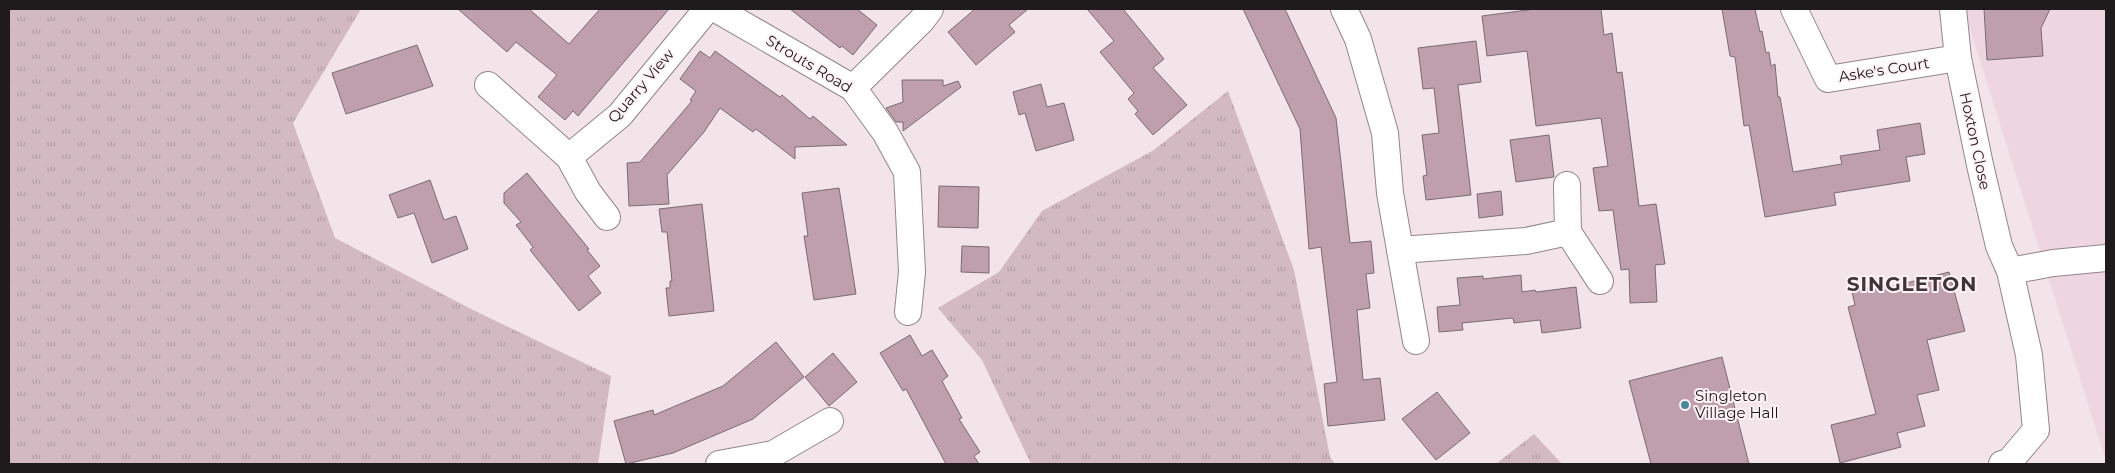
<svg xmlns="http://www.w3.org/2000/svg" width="2115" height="473" font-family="Montserrat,sans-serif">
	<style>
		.built { fill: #edd6df }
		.park { fill: url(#park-tufts) }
		.building { fill: #bf9fac; stroke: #796c71 }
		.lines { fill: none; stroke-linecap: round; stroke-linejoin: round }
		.minor-casing { stroke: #93868b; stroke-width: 28 }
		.minor { stroke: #fff; stroke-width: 26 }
		.poi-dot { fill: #468999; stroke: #fef2f6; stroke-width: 2 }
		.labels { text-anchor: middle; stroke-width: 4; stroke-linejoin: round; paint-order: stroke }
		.street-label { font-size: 15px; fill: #1f1a1c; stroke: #fef2f6 }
		.poi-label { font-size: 15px; fill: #1f1a1c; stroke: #fef2f6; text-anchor: start }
		.district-label { font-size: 20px; font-weight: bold; letter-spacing: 1px; fill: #3f3438; stroke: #fef2f6 }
	</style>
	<defs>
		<pattern id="park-tufts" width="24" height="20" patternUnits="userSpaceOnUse" patternTransform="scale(1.25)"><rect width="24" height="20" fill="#d2b9c2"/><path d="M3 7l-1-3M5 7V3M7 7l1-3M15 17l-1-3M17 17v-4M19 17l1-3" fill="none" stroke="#b49ea6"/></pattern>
	</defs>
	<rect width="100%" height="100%" fill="#f3e4e9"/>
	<polygon class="built" points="1965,9 2106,9 2106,461 1966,16"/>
	<g class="park">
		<polygon points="9,9 361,9 293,123 335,238 471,309 611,376 598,464 9,464"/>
		<polygon points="1228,91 1294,270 1330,457 1335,464 1031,464 982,360 938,308 999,272 1042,211 1154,150"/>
		<polygon points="1534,434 1562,464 1496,464"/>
	</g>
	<g class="building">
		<polygon points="458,9 529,9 569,44 600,9 669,9 578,116 573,111 565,120 538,97 557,75 516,42 507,52"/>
		<polygon points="790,9 857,9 877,25 853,55 842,46 840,48"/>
		<polygon points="975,9 1028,9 1009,25 1015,32 976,65 948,32"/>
		<polygon points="1087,9 1123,9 1164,59 1153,68 1187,105 1153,135 1135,114 1138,111 1128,99 1134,93 1100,52 1114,41"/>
		<polygon points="1243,9 1285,9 1336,118 1350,243 1371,241 1374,273 1366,274 1370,308 1357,310 1363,380 1380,378 1385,420 1328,426 1324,384 1337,382 1321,247 1309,249 1300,129"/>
		<polygon points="1535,9 1601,9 1604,35 1612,33 1617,73 1622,72 1639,206 1656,204 1665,264 1655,265 1657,302 1630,303 1629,269 1621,270 1613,210 1599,211 1593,168 1608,166 1601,118 1536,126 1527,51 1487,56 1482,16"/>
		<polygon points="1722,9 1755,9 1760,32 1762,31 1766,53 1769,52 1771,66 1775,64 1778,97 1780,97 1793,172 1842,164 1840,156 1880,150 1877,130 1920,123 1925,154 1906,157 1910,181 1834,193 1836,205 1765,217 1749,125 1744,126 1735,57 1730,56"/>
		<polygon points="1984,9 2050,9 2041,28 2043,56 1987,60"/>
		<polygon points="1476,41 1481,82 1458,85 1471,195 1426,200 1423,176 1427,175 1422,135 1439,133 1434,88 1423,89 1418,48"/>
		<polygon points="417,45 433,86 346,114 332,73"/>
		<polygon points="700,51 710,58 715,51 780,97 782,95 810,119 813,116 847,145 795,147 795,159 756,129 753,132 720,108 704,132 667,175 669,204 629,206 627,163 640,162 692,101 690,100 696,91 680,79"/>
		<polygon points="902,80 943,80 943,86 958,81 961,87 903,131 903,122 896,122 886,108 903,102"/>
		<polygon points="1041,84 1047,107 1064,103 1074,140 1036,151 1025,113 1019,115 1013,92"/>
		<polygon points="1549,135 1554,177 1516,182 1510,140"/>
		<polygon points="527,173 589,249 587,250 600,266 588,276 601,293 579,311 530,250 533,247 516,225 521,222 504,203 504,193"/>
		<polygon points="430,180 444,220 456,216 468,249 432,263 414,213 398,218 389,195"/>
		<polygon points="939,186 979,187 978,228 938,227"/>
		<polygon points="839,188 856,294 814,300 804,236 808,236 802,193"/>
		<polygon points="1501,191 1503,215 1479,218 1477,194"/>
		<polygon points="702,204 714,311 669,316 666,288 670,288 670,281 672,281 667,232 662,232 659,209"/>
		<polygon points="962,246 989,247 989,273 961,272"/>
		<polygon points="1949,272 1965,331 1927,340 1939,390 1917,395 1925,426 1897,433 1901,447 1840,463 1831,425 1876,414 1848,307 1855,305 1852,292 1890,282 1891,287"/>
		<polygon points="1521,275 1522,292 1535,290 1536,292 1576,287 1581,328 1542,333 1540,320 1514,323 1513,318 1462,323 1463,330 1439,332 1437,307 1460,305 1457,278 1483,276 1483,279"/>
		<polygon points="910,335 922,356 932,350 948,376 942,381 962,418 959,419 980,452 974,456 979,464 946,464 906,389 903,391 880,353"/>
		<polygon points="776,342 804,377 753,419 673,453 626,464 614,421 653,410 654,415 723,386"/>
		<polygon points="833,353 857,382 829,406 805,377"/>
		<polygon points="1722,357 1749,464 1651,464 1629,381"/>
		<polygon points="1437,392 1470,433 1436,460 1402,419"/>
	</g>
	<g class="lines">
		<defs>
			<g id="minor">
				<polyline points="716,9 853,88 885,132 907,172 912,272 908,312"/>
				<polyline points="1344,9 1358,39 1385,133 1390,193 1416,341"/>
				<polyline points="1794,9 1828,79 1958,58"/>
				<polyline points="1953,9 1958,58 1980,165 1999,246 2010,271 2029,355 2036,430 2009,462 2002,464"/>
				<polyline points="488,85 569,157 588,192 607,217"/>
				<polyline points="853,88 922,20 930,9"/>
				<polyline points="569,157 620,115 707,9"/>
				<polyline points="1567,185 1568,232 1600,281"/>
				<polyline points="1400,250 1526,241 1568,232"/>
				<polyline points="2010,271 2053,263 2106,258"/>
				<polyline points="719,464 773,454 830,421"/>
			</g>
		</defs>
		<use href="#minor" class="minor-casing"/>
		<use href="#minor" class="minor"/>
	</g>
	<circle class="poi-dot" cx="1685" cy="405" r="5"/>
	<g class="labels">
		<g class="street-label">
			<text transform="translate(809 64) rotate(31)" y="5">Strouts Road</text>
			<text transform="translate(1884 70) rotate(-9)" y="5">Aske's Court</text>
			<text transform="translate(641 86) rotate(-49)" y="5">Quarry View</text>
			<text transform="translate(1975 141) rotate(78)" y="5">Hoxton Close</text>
		</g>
		<g class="poi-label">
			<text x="1695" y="401">Singleton<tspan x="1695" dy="17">Village Hall</tspan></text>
		</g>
		<g class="district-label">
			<text x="1912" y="291">SINGLETON</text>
		</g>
	</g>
	<rect width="2115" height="473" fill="none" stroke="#1f1a1c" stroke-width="20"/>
</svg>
